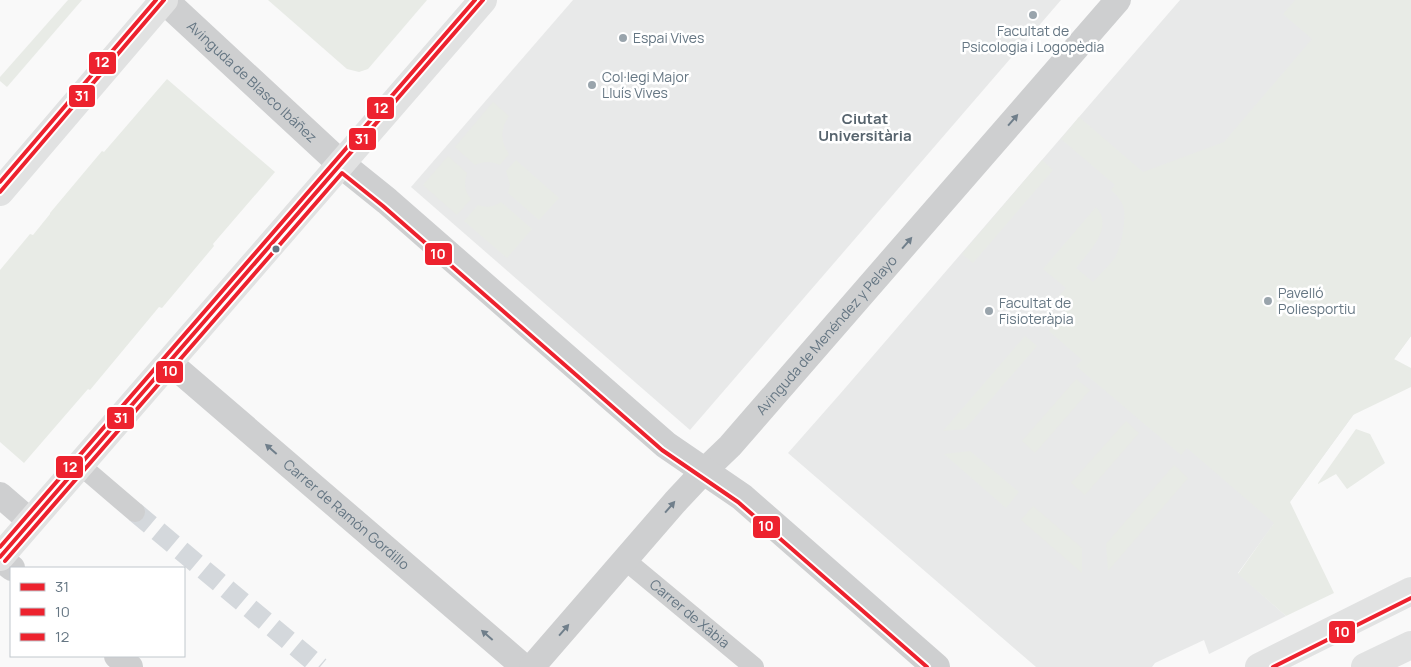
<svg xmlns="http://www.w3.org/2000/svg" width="1411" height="667" font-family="Manrope,sans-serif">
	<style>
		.built { fill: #e8e9e9 }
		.green { fill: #e8ebe6 }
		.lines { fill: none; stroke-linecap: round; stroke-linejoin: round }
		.pedestrian-tunnel { stroke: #d4d8dc; stroke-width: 20; stroke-dasharray: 20 10; stroke-linecap: butt }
		.pedestrian { stroke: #cecfd0; stroke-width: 20 }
		.minor { stroke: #cecfd0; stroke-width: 26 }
		.tertiary { stroke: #cecfd0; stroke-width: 28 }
		.primary { stroke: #e1e2e2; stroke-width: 28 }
		.bus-1-casing { stroke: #fff; stroke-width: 8 }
		.bus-2-casing { stroke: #fff; stroke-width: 8 }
		.bus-3-casing { stroke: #fff; stroke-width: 8 }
		.bus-1 { stroke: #ed222e; stroke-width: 4 }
		.bus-2 { stroke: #ed222e; stroke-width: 4 }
		.bus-3 { stroke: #ed222e; stroke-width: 4 }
		.oneway { fill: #707f8b }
		.poi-dot { fill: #99a4ac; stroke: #fff; stroke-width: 2 }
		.bus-dot { fill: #657683; stroke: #fff; stroke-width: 2 }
		.labels { text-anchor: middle; stroke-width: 5; stroke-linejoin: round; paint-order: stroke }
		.poi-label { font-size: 14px; fill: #657683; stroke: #fff; text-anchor: start }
		.street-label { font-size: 14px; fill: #657683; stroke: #fff }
		.neighbourhood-label { font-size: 15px; font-weight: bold; fill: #57646e; stroke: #fff }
		.line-badge { stroke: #fff; stroke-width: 2 }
		.badge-label { font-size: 14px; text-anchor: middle; font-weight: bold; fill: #fff }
	</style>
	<rect width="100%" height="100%" fill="#f9f9f9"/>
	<g class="built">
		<polygon points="573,0 1061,0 690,430 411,187"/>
		<polygon points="1180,0 1411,0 1411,336 1238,573 1286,616 1209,654 1204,640 1155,663 1152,667 1036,667 788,453 840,394"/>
	</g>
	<g class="green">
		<polygon points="68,0 82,0 7,87 0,81 0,77"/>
		<polygon points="268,0 427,0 368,69 359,72 347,69"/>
		<path d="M1295,0h116v336l-17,23 17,9v19l-58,28 -63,87 44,91 -48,23 -48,-42 36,-51 -87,-75 -6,7 -105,-89 6,-6 -33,-29 17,-19 -12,-10 12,-14 -23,-19 53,-62c19,21 -8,45 -20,61l17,14c7,-8 15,-15 21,-23 7,-10 12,-38 10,-50 -2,-8 -7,-14 -13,-19l4,-5 -54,-46 18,-22 64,55 81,-30 88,-103 -29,-25z"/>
		<polygon points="167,79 275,172 213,244 214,246 162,308 159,307 90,390 88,389 24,463 0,442 0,270 30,234 33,235 50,214 50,213 102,151 104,152"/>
		<path d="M493,102l16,14c-9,13 -9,25 0,38l-9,11c-9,-4 -16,-4 -25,0l-20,-18z"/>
		<path d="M448,156l19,17c-3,10 -3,18 4,26l-14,16 -34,-30z"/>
		<polygon points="516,160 559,198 539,220 508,193 510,185 506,171"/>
		<polygon points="1042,160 1053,170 973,263 962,254"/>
		<path d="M501,202l31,27 -25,29 -43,-37 14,-16c8,3 16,2 23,-3z"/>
		<polygon points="1025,336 1037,346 965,429 943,431"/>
		<polygon points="1076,379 1090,390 1035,453 1022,441"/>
		<polygon points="1126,421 1139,433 1085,495 1071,483"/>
		<polygon points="1356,429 1370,434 1385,463 1347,489 1336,474 1318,484 1318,483"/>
		<polygon points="970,451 1019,492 1006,508 944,454"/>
		<polygon points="1174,465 1188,478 1108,571 1106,544"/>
		<polygon points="1033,506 1082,548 1082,573 1021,520"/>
	</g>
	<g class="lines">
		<polyline class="pedestrian-tunnel" points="135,512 320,667"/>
		<g class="pedestrian">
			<polyline points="80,465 135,512"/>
			<path id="s1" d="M625,560l129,107"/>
		</g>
		<g class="minor">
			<path id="s2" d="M169,362l355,305"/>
			<polyline points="0,495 30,521"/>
			<polyline points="0,559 12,568"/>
			<polyline points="117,656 130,667"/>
			<path id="s3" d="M532,667l143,-165 29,-31 26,-25 388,-446"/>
		</g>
		<path class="tertiary" id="s4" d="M164,0l177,164 46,37 279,244 76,52 194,170"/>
		<g class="primary">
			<polyline points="0,192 164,0"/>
			<polyline points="0,557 483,0"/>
			<polyline points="1259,667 1411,591"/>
			<polyline points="1365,667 1411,645"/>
		</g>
		<defs>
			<g id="bus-1">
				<polyline points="0,192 164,0"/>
				<polyline points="0,557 483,0"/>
			</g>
			<g id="bus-2">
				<polyline points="5,561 342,173 383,206 662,450 738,502 927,667"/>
				<polyline points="1273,667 1411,598"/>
			</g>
			<g id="bus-3">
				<polyline points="0,182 156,0"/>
				<polyline points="0,547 475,0"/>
			</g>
		</defs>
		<use href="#bus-1" class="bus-1-casing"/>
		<use href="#bus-2" class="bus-2-casing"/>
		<use href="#bus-3" class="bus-3-casing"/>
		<use href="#bus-1" class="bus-1"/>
		<use href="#bus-2" class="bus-2"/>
		<use href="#bus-3" class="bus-3"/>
	</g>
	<defs><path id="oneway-solid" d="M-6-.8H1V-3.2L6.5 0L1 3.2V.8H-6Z" transform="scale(1.25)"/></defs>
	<g class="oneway">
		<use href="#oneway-solid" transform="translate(1013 120) rotate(-49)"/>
		<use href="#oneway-solid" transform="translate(907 243) rotate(-49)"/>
		<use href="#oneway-solid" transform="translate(271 449) rotate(-139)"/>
		<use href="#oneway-solid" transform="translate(670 507) rotate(-49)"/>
		<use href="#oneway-solid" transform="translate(564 630) rotate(-49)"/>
		<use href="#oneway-solid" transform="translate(487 635) rotate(-139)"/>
	</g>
	<g class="poi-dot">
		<circle cx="1033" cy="15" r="5"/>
		<circle cx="623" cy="38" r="5"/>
		<circle cx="592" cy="85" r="5"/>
		<circle cx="1268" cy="301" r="5"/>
		<circle cx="989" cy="311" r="5"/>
	</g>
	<circle class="bus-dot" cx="276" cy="249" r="4.5"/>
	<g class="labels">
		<g class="poi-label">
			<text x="1033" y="36" text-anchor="middle">Facultat de<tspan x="1033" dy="16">Psicologia i Logopèdia</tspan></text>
			<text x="633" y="43">Espai Vives</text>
			<text x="602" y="82">Col·legi Major<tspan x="602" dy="16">Lluís Vives</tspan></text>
			<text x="1278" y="298">Pavelló<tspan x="1278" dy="16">Poliesportiu</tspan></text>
			<text x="999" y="308">Facultat de<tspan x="999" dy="16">Fisioteràpia</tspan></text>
		</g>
		<g class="street-label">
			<text dy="5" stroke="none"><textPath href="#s4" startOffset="120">Avinguda de Blasco Ibáñez</textPath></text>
			<text dy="5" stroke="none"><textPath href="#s3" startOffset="444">Avinguda de Menéndez y Pelayo</textPath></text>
			<text dy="5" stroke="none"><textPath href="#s2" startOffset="234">Carrer de Ramón Gordillo</textPath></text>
			<text dy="5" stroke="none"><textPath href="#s1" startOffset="84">Carrer de Xàbia</textPath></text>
		</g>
		<g class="neighbourhood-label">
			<text x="865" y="124">Ciutat<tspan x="865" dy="17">Universitària</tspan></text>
		</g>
	</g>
	<g class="line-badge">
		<rect x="88" y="51" width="29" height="24" rx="5" fill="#ed222e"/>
		<rect x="68" y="84" width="28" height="24" rx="5" fill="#ed222e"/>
		<rect x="366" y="96" width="29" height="24" rx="5" fill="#ed222e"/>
		<rect x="348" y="127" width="29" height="24" rx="5" fill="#ed222e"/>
		<rect x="424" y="242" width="29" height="24" rx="5" fill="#ed222e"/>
		<rect x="155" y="360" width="29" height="24" rx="5" fill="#ed222e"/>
		<rect x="106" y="406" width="29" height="24" rx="5" fill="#ed222e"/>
		<rect x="55" y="455" width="29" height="24" rx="5" fill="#ed222e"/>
		<rect x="752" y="515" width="29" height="24" rx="5" fill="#ed222e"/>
		<rect x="1328" y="620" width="28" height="24" rx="5" fill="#ed222e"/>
	</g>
	<g class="badge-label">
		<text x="102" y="67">12</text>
		<text x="82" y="101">31</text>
		<text x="381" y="113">12</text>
		<text x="362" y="144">31</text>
		<text x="438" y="259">10</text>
		<text x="170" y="376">10</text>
		<text x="121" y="423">31</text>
		<text x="70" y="472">12</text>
		<text x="766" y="531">10</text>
		<text x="1342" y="637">10</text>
	</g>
	<rect x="10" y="567" width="175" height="90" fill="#ffffff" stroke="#c1c8cd"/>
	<rect x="20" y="583" width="25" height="8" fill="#ed222e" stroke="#c1c8cd"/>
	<text x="55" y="592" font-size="15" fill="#657683">31</text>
	<rect x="20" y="608" width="25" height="8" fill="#ed222e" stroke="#c1c8cd"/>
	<text x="55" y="617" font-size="15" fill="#657683">10</text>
	<rect x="20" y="633" width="25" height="8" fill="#ed222e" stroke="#c1c8cd"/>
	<text x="55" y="642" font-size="15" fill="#657683">12</text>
</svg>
